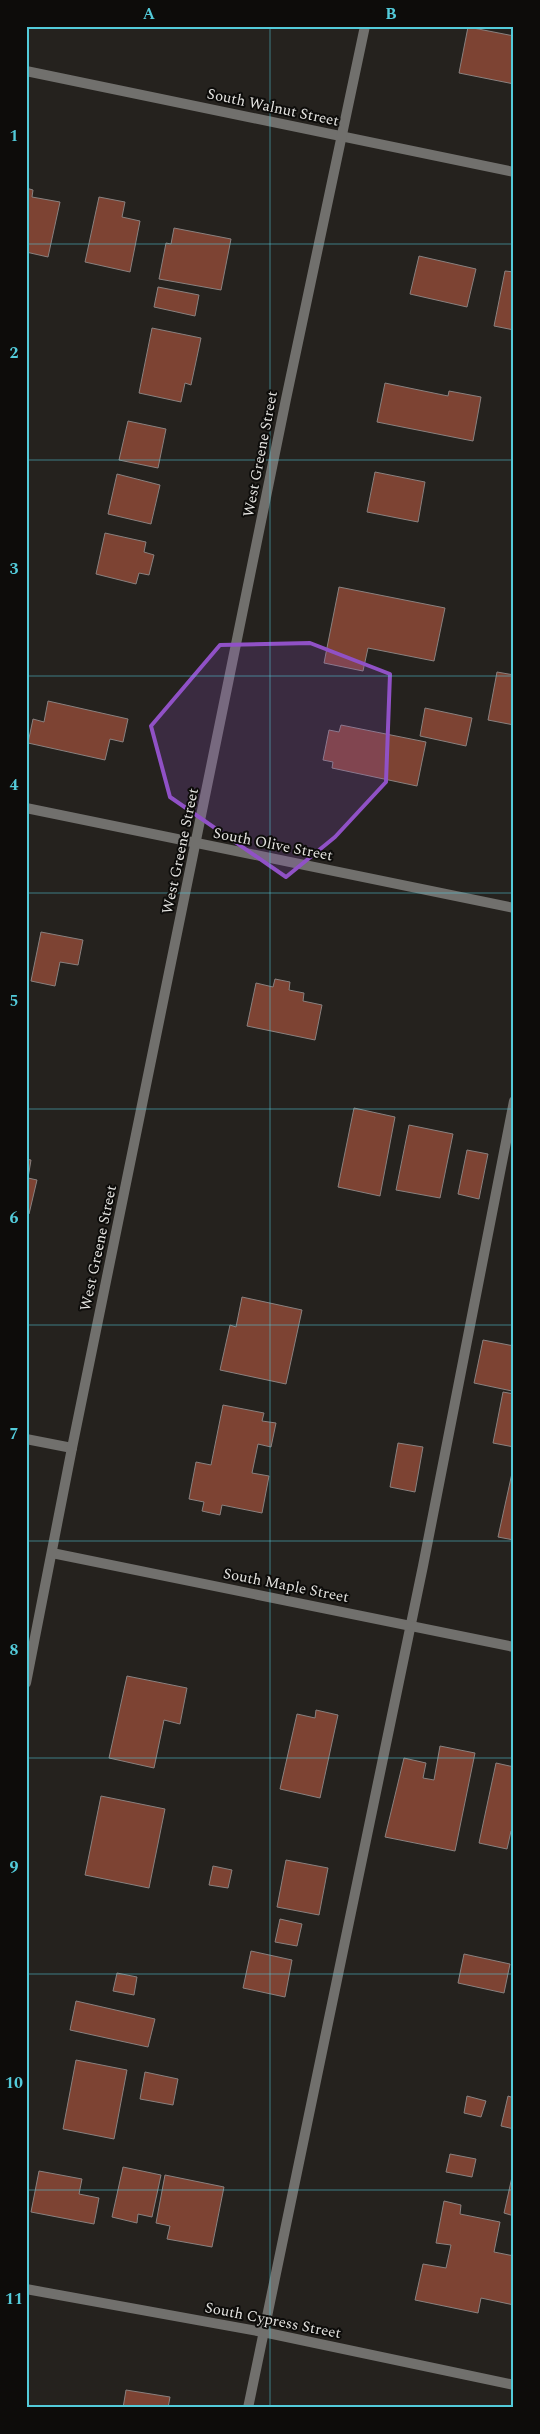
<svg xmlns="http://www.w3.org/2000/svg" width="540" height="2434" font-family="Spectral,serif">
	<style>
		.building { fill: #7d4333; stroke: #89817f }
		.lines { fill: none; stroke-linecap: round; stroke-linejoin: round }
		.lane { stroke: #71706d; stroke-width: 10 }
		.street { stroke: #71706d; stroke-width: 10 }
		.marked { fill: #9051c6; fill-opacity: 0.2; stroke: #9051c6; stroke-width: 4; stroke-linejoin: round }
		.grid { fill: none; stroke: #53cbda; stroke-width: 1; stroke-opacity: 0.55 }
		.labels { text-anchor: middle; stroke-width: 4; stroke-linejoin: round; paint-order: stroke }
		.street-label { font-size: 15px; fill: #e5e4e1; stroke: #0d0c0a }
		.neatline { fill: none; stroke: #53cbda; stroke-width: 2 }
		.grid-label { font-size: 16px; text-anchor: middle; font-weight: bold; fill: #53cbda }
	</style>
	<rect width="100%" height="100%" fill="#25221e"/>
	<g class="building">
		<polygon points="468,27 514,36 514,84 459,73"/>
		<polygon points="26,188 33,190 32,197 60,202 48,257 26,252"/>
		<polygon points="99,197 125,202 122,217 140,221 130,272 85,262"/>
		<polygon points="174,228 231,239 221,290 159,279 166,243 171,244"/>
		<polygon points="419,256 476,269 467,307 410,294"/>
		<polygon points="505,271 514,272 514,330 494,326"/>
		<polygon points="158,287 199,295 195,316 154,307"/>
		<polygon points="152,328 201,338 191,385 185,383 181,402 139,393"/>
		<polygon points="385,383 448,396 449,391 481,397 473,441 377,422"/>
		<polygon points="128,421 166,429 158,468 119,460"/>
		<polygon points="375,472 425,482 418,522 367,512"/>
		<polygon points="117,474 160,485 151,524 108,514"/>
		<polygon points="105,533 146,542 144,552 154,555 149,575 139,573 136,584 96,574"/>
		<polygon points="339,587 445,608 434,661 368,648 363,671 324,663"/>
		<polygon points="497,672 514,675 514,725 488,720"/>
		<polygon points="48,701 128,719 123,742 110,739 105,760 28,743 33,719 44,722"/>
		<polygon points="425,708 472,718 466,746 420,736"/>
		<polygon points="341,725 426,742 417,786 332,768 333,762 323,760 329,730 339,732"/>
		<polygon points="41,932 83,940 78,965 60,962 55,986 31,981"/>
		<polygon points="275,979 290,982 289,990 304,993 303,1001 322,1005 315,1040 247,1026 256,983 273,987"/>
		<polygon points="354,1108 395,1117 380,1196 338,1187"/>
		<polygon points="409,1125 453,1134 440,1198 396,1190"/>
		<polygon points="467,1150 488,1154 479,1199 458,1194"/>
		<polygon points="26,1159 31,1160 28,1178 37,1180 29,1214 26,1214"/>
		<polygon points="242,1297 302,1310 286,1384 220,1370 230,1325 236,1327"/>
		<polygon points="483,1340 514,1346 512,1391 474,1383"/>
		<polygon points="503,1392 514,1394 514,1447 493,1443"/>
		<polygon points="223,1405 264,1413 262,1421 276,1423 271,1447 258,1444 252,1473 269,1476 262,1513 222,1505 220,1515 202,1511 204,1502 189,1499 196,1462 211,1465"/>
		<polygon points="398,1443 423,1447 415,1492 390,1487"/>
		<polygon points="514,1464 514,1540 498,1537"/>
		<polygon points="127,1676 187,1688 180,1724 164,1720 154,1768 109,1758"/>
		<polygon points="316,1710 338,1715 320,1798 280,1789 297,1714 315,1718"/>
		<polygon points="440,1746 475,1753 455,1851 385,1837 404,1758 426,1763 423,1778 434,1780"/>
		<polygon points="496,1763 514,1767 514,1831 511,1831 507,1849 479,1843"/>
		<polygon points="101,1796 165,1809 149,1888 85,1875"/>
		<polygon points="286,1860 328,1868 319,1915 277,1907"/>
		<polygon points="213,1866 232,1870 228,1888 209,1885"/>
		<polygon points="280,1919 302,1924 297,1946 275,1942"/>
		<polygon points="251,1951 292,1960 285,1997 243,1988"/>
		<polygon points="464,1954 510,1964 504,1993 458,1983"/>
		<polygon points="117,1973 137,1977 134,1995 113,1991"/>
		<polygon points="76,2001 155,2019 148,2047 70,2030"/>
		<polygon points="76,2060 127,2070 114,2139 63,2129"/>
		<polygon points="145,2072 178,2079 173,2105 140,2099"/>
		<polygon points="467,2096 486,2101 481,2117 464,2113"/>
		<polygon points="508,2096 514,2098 514,2129 501,2126"/>
		<polygon points="450,2154 476,2159 472,2177 446,2172"/>
		<polygon points="123,2167 161,2175 152,2217 138,2214 137,2223 112,2217"/>
		<polygon points="514,2168 514,2216 504,2213"/>
		<polygon points="39,2171 82,2179 79,2194 99,2198 94,2224 31,2212"/>
		<polygon points="165,2175 224,2187 212,2247 167,2239 170,2226 156,2223"/>
		<polygon points="444,2201 461,2205 460,2214 500,2222 494,2252 514,2256 514,2305 481,2298 478,2313 415,2300 423,2264 446,2268 451,2245 436,2243"/>
		<polygon points="126,2390 170,2397 168,2408 123,2408"/>
	</g>
	<g class="lines">
		<polyline class="lane" points="248,2408 423,1566 514,1101"/>
		<g class="street">
			<polyline points="26,71 514,172"/>
			<polyline points="26,808 514,908"/>
			<polyline points="26,1439 72,1448"/>
			<polyline points="52,1553 514,1647"/>
			<polyline points="26,1683 72,1448 286,399 365,26"/>
			<polyline points="26,2289 263,2332 514,2385"/>
		</g>
	</g>
	<path class="marked" d="M310,643l80,31 -4,108 -51,55 -49,40 -116,-80 -19,-71 69,-81z"/>
	<path class="grid" d="M270,26v2382M26,244h488M26,460h488M26,676h488M26,893h488M26,1109h488M26,1325h488M26,1541h488M26,1758h488M26,1974h488M26,2190h488"/>
	<g class="labels">
		<g class="street-label">
			<text transform="translate(273 107) rotate(12)" y="5">South Walnut Street</text>
			<text transform="translate(260 454) rotate(-79)" y="5">West Greene Street</text>
			<text transform="translate(273 844) rotate(11)" y="5">South Olive Street</text>
			<text transform="translate(180 851) rotate(-78)" y="5">West Greene Street</text>
			<text transform="translate(98 1248) rotate(-78)" y="5">West Greene Street</text>
			<text transform="translate(286 1585) rotate(11)" y="5">South Maple Street</text>
			<text transform="translate(273 2320) rotate(11)" y="5">South Cypress Street</text>
		</g>
	</g>
	<rect width="540" height="2434" fill="none" stroke="#0d0c0a" stroke-width="55"/>
	<rect x="28" y="28" width="484" height="2378" class="neatline"/>
	<g class="grid-label">
		<text x="149" y="19">A</text>
		<text x="391" y="19">B</text>
		<text x="14" y="141">1</text>
		<text x="14" y="358">2</text>
		<text x="14" y="574">3</text>
		<text x="14" y="790">4</text>
		<text x="14" y="1006">5</text>
		<text x="14" y="1223">6</text>
		<text x="14" y="1439">7</text>
		<text x="14" y="1655">8</text>
		<text x="14" y="1872">9</text>
		<text x="14" y="2088">10</text>
		<text x="14" y="2304">11</text>
	</g>
</svg>
